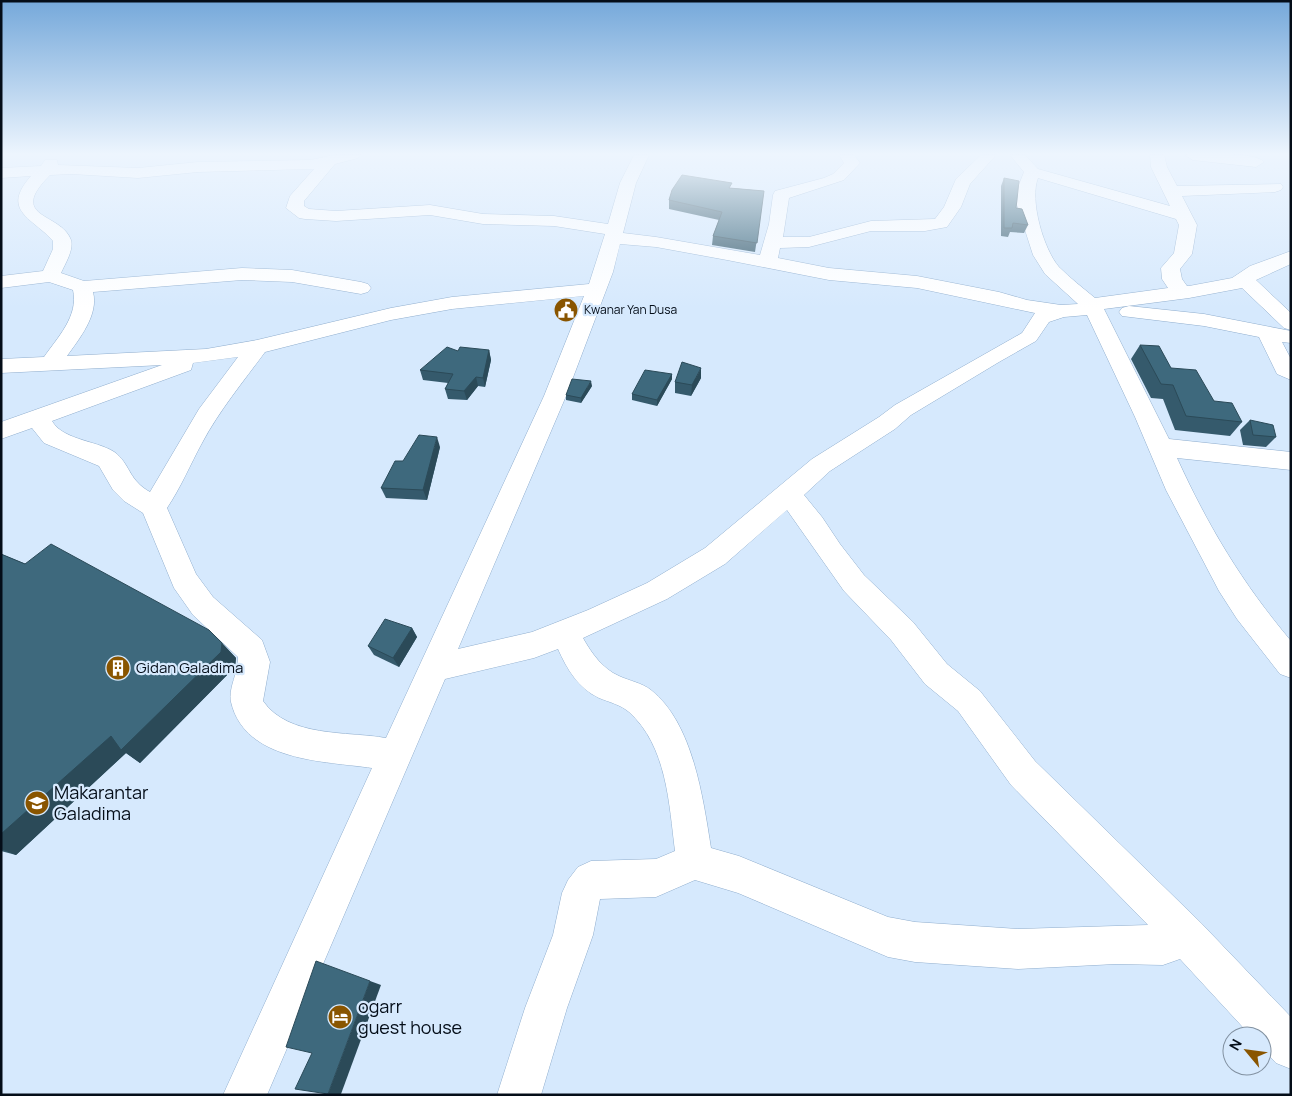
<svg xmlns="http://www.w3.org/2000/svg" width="1292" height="1096" font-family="Manrope,sans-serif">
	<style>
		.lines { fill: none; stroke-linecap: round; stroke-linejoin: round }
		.minor-casing { stroke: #90aece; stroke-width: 1 }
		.minor { fill: #fff; fill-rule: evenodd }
		.wall { fill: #355a6c }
		.shaded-wall { fill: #2b4a58 }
		.building { fill: #3e697d; stroke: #2b4a58 }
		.labels { text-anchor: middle; stroke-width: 4.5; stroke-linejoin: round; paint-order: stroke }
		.far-poi-label { font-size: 12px; fill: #040d18; stroke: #d6e9fd; text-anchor: start }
		.poi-label { font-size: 15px; fill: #040d18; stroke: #d6e9fd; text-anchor: start }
		.near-poi-label { font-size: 18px; fill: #040d18; stroke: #d6e9fd; text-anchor: start }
	</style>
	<rect width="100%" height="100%" fill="#d6e9fd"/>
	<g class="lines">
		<defs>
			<g id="minor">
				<path d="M335,155h26l-3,3 -23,6 -31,37v5l5,3 27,2 94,-6 53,9 71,2 54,8 12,-41 14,-28h15l-13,28 -13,50 33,4 104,18 9,-31 4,-29 2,-4 49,-13 9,-4 11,-11 -5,-8h15l6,8 -16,17 -55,18 -6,39h26l62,-16 64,-2 9,-12 12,-28 25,-24h15l-26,29 -9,23 -14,20 -22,4h-54l-62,16 -29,1 -2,10 51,10 88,8 82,16 28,8 34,5 17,-1 -33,-30 -12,-19 -16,-50 1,-18 6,-15 -14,-17h15l13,14 132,37 -19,-39 -1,-12h14l3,12 10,19 104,-2 2,3 -2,3 -6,2 -93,4 15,29 -5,29 -12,15 2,10 5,7h2l43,-8 18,-12 41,-15v13l-35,16 35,33v17l-7,-2 -42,-40 -53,10 -85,11 65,130 122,13v18l-114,-12c31,68 65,125 114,183v37l-11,-4 -43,-55 -18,-28 -53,-101 -31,-73 -48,-102 -23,2 -15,5 -13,19 -37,21 -88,53 -16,14 -65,42 -26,24 18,22 18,27 24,31 49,47 34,42 33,27 55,70 166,162 90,94v52l-15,-6 -14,-15v-12h-11l-71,-77 -17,6 -47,-1 -98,5 -103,-7 -27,-5 -150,-64 -43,-13 -39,17 -56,2 -7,36 -26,73 -26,87h-44l28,-87 28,-73 9,-42 6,-13 10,-13 13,-6 65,-2 19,-8c-6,-47 -8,-105 -46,-139 -8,-7 -20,-10 -30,-14 -21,-10 -32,-29 -41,-49l-24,9 -89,21 -178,416h-44l149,-327c-47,-7 -127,-6 -141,-66 -3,-15 8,-30 7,-45l-45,-42 -19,-27 -31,-75 -19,-12 -11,-11 -14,-24 -55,-23 -12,-15 -31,11v-17l161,-57 -161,8v-14l43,-2c13,-19 35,-41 29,-67l-24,-8 -48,6v-12l42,-5 10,-22v-8c-20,-23 -53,-30 -22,-65l-30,2v-10l40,-2 4,-6h12l1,5 80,3 60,-6 112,-2zM314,169l-24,27 -4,12 13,10 6,1 31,2 94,-6 53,9 71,2 51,8 -16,50 -137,13 -61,11 -134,32 -51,9 -139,7c12,-17 32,-41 26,-64l149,-12 50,2 69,12 7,-2 3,-4 -3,-4 -7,-2 -69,-12 -50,-2 -158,13 -23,-8c4,-9 13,-23 10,-33 -10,-28 -65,-21 -21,-65l22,-1 66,4 60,-6zM1038,178l138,41 3,6 -5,28 -13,15 1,11 6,9 -73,10c-12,-10 -25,-20 -36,-31 -15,-17 -30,-67 -21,-89zM620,244l36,3 71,13 102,20 88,8 118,25 -13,20 -127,72 -16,12 -67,42 -107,89 -58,35 -59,27 -56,22 -74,17 108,-253 47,-124zM584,296l-40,100 -158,342c-39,-7 -97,0 -123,-37l7,-39 -8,-22 -49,-43 -17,-23 -29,-66c14,-21 23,-43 35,-65 17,-32 41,-61 63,-91l126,-32 61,-11zM238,357l-39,52 -49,83c-21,-12 -19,-25 -33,-38 -15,-13 -54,-13 -65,-33l139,-51 2,-7zM787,510l57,81 47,49 34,44 33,27 53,74 137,140 -130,4 -103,-7 -27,-5 -149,-61 -28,-8c-8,-50 -18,-125 -60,-158 -9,-7 -21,-9 -32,-14 -16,-7 -27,-22 -36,-38l84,-39 58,-35z"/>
				<path d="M1185,155c13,-2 72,-3 79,7l-8,5 -63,-7z"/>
				<polygon points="1129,306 1204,314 1291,331 1291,343 1282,342 1291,359 1291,380 1277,374 1259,337 1204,326 1122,316 1119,312 1122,308"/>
			</g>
		</defs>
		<use href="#minor" class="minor-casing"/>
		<use href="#minor" class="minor"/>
	</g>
	<g class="wall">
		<polygon points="1004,178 1016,208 1028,225 1024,233 1010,232 1008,237 1001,236 1001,186"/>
		<polygon points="732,188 764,191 755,252 712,245 713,236 719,220 669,209 669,200"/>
		<polygon points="1140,345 1214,401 1242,422 1230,436 1175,430 1163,399 1151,398 1131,359"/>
		<polygon points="489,350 491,360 485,387 478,386 467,400 448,399 445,389 448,383 423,380 420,370"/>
		<polygon points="672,374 672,379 657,406 632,400 632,394"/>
		<polygon points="701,378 691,396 675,393 675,382"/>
		<polygon points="592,386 581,403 566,400 566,395"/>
		<polygon points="1250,420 1276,437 1266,447 1243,445 1240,430"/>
		<polygon points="440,447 427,500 386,498 381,488 403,461"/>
		<polygon points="1,554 222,643 236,658 235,667 140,763 126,753 16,855 1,851"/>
		<polygon points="412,628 417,637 399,667 374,655 368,646"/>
	</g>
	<g class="shaded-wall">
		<polygon points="489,350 491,360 485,387 483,378"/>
		<polygon points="701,368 701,378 691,396 692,385"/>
		<polygon points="672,374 672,379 657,406 657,400"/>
		<polygon points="476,377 478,386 467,400 464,391"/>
		<polygon points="591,381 592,386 581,403 581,398"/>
		<polygon points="437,437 440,447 427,500 423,490"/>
		<polygon points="412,628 417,637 399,667 393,658"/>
		<polygon points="222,643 236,658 235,667 140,763 126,753 16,855 1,849 1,834 111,736"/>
		<polygon points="370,981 381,985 341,1094 328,1094"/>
	</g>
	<g class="building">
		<polygon points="682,175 732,183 729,188 764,191 757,243 713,236 722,212 669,200 672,190"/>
		<polygon points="1004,178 1019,181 1016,208 1022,209 1028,225 1013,223 1012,228 1004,228"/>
		<polygon points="1140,345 1159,346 1171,368 1196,370 1214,401 1232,403 1242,422 1186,416 1173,385 1161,384"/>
		<polygon points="447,347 458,351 460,347 489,350 483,378 476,377 464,391 445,389 453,374 420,370"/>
		<polygon points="682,362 701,368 692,385 675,382"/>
		<polygon points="645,370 672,374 657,400 632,394"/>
		<polygon points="572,379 591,381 581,398 566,395"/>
		<polygon points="1250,420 1273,425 1276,437 1253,435"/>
		<polygon points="419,435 437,437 423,490 381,488 395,461 403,461"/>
		<polygon points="51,544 209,630 222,643 221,652 121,750 111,736 1,834 1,554 25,564"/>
		<polygon points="385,619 412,628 393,658 368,646"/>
		<polygon points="316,961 370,981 328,1094 295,1089 312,1053 286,1047"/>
	</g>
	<linearGradient id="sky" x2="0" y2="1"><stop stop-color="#75a8da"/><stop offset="0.5" stop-color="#edf5fe"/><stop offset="1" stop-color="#edf5fe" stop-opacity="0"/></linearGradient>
	<rect width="1292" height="308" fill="url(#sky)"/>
	<defs>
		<symbol id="civic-disc" viewBox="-11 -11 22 22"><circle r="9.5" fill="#895500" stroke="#d6e9fd"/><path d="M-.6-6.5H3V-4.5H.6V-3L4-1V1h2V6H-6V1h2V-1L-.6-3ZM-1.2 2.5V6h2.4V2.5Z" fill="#fff"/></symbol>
		<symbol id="building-disc" viewBox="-11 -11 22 22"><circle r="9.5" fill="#895500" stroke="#d6e9fd"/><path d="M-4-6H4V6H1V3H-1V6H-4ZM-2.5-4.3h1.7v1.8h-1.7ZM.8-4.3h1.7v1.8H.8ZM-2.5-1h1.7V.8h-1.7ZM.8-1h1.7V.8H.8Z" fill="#fff"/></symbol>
		<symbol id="school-disc" viewBox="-11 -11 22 22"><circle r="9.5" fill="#895500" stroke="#d6e9fd"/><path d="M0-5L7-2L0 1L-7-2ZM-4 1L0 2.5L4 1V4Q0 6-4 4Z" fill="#fff"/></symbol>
		<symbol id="hotel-disc" viewBox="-11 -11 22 22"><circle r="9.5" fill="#895500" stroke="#d6e9fd"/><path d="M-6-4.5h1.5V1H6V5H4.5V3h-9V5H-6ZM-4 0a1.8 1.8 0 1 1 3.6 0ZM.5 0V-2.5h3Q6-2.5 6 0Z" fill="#fff"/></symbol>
	</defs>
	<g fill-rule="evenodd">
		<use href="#civic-disc" x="552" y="296" width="28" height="28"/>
		<use href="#building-disc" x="104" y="654" width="28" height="28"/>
		<use href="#school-disc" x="23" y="789" width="28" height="28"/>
		<use href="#hotel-disc" x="326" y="1003" width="28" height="28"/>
	</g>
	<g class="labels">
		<g class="far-poi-label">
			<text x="584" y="314">Kwanar Yan Dusa</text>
		</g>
		<g class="poi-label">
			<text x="136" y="673">Gidan Galadima</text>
		</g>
		<g class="near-poi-label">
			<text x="54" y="799">Makarantar<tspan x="54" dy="21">Galadima</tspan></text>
			<text x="358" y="1013">ogarr<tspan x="358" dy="21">guest house</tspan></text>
		</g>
	</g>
	<rect width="1292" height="1096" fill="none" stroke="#040d18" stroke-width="5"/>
	<g transform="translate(1247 1051) rotate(299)"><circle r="24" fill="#d6e9fd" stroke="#8291a1"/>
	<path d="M0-4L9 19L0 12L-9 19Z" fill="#895500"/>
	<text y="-8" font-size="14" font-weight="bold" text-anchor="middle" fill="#040d18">N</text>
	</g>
</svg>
